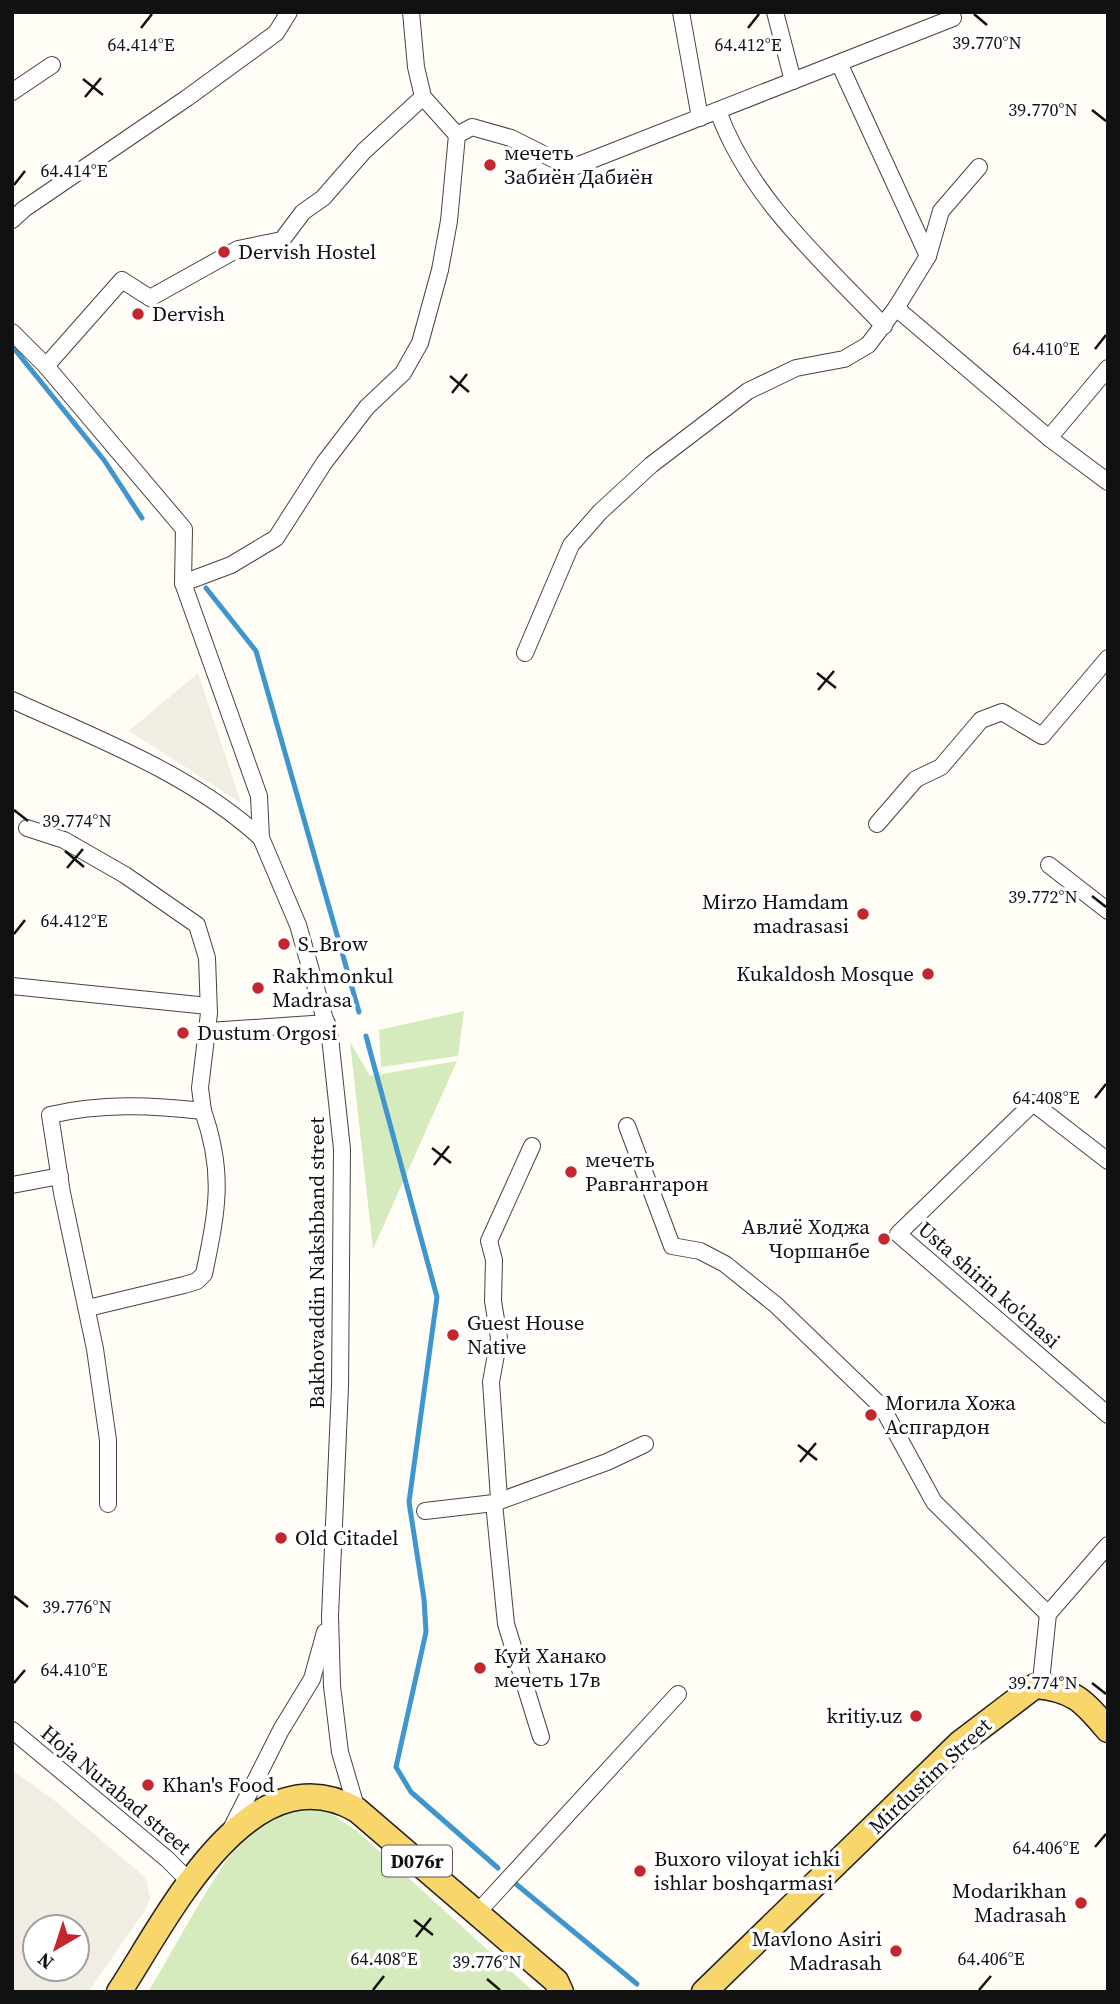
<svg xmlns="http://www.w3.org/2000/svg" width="1120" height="2004" font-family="'Source Serif 4',serif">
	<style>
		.green { fill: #d5ebbd }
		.plaza { fill: #f1ede2; fill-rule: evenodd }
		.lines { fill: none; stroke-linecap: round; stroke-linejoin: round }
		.stream { stroke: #3f96cf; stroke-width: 5 }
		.street-casing { stroke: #444; stroke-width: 18 }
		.primary-casing { stroke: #222; stroke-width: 27 }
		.street { stroke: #fff; stroke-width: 16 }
		.primary { stroke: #f9d66b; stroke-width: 24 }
		.ticks { fill: none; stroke: #111; stroke-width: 2.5 }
		.poi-dot { fill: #c4262e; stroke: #fff; stroke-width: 2.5 }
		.labels { text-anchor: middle; stroke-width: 7; stroke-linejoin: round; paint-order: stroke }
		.shield { fill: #fff; stroke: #585858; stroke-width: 2 }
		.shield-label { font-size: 19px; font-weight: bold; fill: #111 }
		.poi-label { font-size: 21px; fill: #111; stroke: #fff; text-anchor: start }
		.street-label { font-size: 21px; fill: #111; stroke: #fff }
		.ticks-label { font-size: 18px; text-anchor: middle; fill: #111; stroke: #fff; stroke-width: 7; stroke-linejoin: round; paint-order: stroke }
	</style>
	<rect width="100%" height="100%" fill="#fffdf5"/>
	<g class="green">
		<polygon points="464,1011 458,1056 381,1067 379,1030"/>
		<polygon points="350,1042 370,1076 457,1061 373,1249"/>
		<path d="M303,1808l26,4 28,19 177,161h-386c28,-46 55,-100 87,-143 16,-21 43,-34 68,-41z"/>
	</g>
	<g class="plaza">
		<polygon points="198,673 241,803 129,731"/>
		<path d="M12,1770l43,31 91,77 4,20 -4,11 -58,83h-76zM35,1927h42v42h-42z"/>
	</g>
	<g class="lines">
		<g class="stream">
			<polyline points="12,346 104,460 142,518"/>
			<polyline points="206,588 256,651 359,1012"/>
			<polyline points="366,1036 437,1297 409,1502 424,1599 426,1632 396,1767 411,1792 498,1868"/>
			<polyline points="516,1884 637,1984"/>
		</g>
		<defs>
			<g id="street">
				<polyline points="411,12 416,67 423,97 457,135 472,127 511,138 571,168 953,18"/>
				<polyline points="681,12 700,118"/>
				<polyline points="775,12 793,81"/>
				<polyline points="839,63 928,256"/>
				<polyline points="12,92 52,65"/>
				<path d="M718,111c31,86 104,150 166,215"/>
				<polyline points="12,220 24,209 187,98 276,33 289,12"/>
				<polyline points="896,308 1049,438 1108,482"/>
				<polyline points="12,332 46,366 184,529 183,583 259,796 261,838 298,925 330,1037 342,1149 340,1387 330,1616 332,1686 340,1752 357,1810"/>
				<polyline points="46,366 122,280 150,298 238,249 282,240 303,212 323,198 364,151 423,97"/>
				<polyline points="1049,438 1108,368"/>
				<polyline points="183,583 231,565 276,538 324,463 367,407 403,373 420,343 440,270 449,221 457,135"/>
				<polyline points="525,653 571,545 600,512 651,465 748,391 796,368 844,359 868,345 896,308 928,256 941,211 979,167"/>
				<path d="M12,700c86,39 179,74 249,138"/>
				<polyline points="877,824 916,779 941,767 981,720 1002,712 1042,736 1108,658"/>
				<path d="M27,828l37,12 61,35 72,50 10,33 2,55 -9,75 3,23c-52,-6 -102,-8 -153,4l12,78 33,156 13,91v64"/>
				<polyline points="1049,865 1108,911"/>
				<polyline points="12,986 208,1006"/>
				<polyline points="209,1031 327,1023"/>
				<polyline points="627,1126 672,1246 700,1251 725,1264 776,1305 882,1407 934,1502 1048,1614"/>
				<polyline points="1108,1161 1033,1103 898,1234 1108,1415"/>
				<polyline points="12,1185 60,1176"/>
				<path d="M88,1308l96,-23 13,-4 7,-7c13,-63 21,-100 -1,-163"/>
				<polyline points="499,1499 491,1382 499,1338 493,1301 494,1260 489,1241 532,1146"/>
				<polyline points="494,1503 506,1624 541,1737"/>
				<polyline points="425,1511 494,1503 607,1462 645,1444"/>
				<polyline points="1035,1686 1041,1681 1048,1614 1108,1545"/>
				<polyline points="12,1730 167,1859 191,1883"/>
				<polyline points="231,1829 281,1730 312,1679 325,1632"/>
				<polyline points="477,1913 678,1694"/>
			</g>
			<g id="primary">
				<path d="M119,1992c48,-73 130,-244 238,-182l199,171 5,11"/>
				<path d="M704,1992l256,-249 75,-57c38,3 49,15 73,44"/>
			</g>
		</defs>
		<use href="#street" class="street-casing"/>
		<use href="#primary" class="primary-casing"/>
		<use href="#street" class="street"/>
		<use href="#primary" class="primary"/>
	</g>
	<path class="ticks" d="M974,14l13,11M141,28l11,-14M748,28l11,-14M83,79l20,16M85,97l16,-19M1092,110l14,11M14,185l11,-14M1095,349l11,-14M450,376l19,16M452,393l15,-19M817,673l19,15M818,690l16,-19M14,810l14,11M65,851l19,16M67,868l16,-19M1092,896l14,11M14,934l11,-14M1095,1098l11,-14M432,1148l19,15M434,1165l15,-19M798,1445l19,15M800,1462l16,-19M14,1596l14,11M14,1683l11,-13M1092,1683l14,11M1095,1847l11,-13M414,1920l19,15M416,1937l15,-19M487,1979l13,11M373,1990l11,-14M979,1990l12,-14"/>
	<g class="poi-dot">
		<circle cx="490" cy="165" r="7"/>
		<circle cx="224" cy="252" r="7"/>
		<circle cx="138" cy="314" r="7"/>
		<circle cx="863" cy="914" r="7"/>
		<circle cx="284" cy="944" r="7"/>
		<circle cx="928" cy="974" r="7"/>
		<circle cx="258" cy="988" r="7"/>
		<circle cx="183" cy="1033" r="7"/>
		<circle cx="571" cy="1172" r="7"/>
		<circle cx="884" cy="1239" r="7"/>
		<circle cx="453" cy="1335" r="7"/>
		<circle cx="871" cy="1415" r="7"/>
		<circle cx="281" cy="1538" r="7"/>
		<circle cx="480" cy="1668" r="7"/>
		<circle cx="916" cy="1716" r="7"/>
		<circle cx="148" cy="1785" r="7"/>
		<circle cx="640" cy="1871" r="7"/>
		<circle cx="1081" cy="1903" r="7"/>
		<circle cx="896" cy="1951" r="7"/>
	</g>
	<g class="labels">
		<rect class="shield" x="382" y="1845.5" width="70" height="31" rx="5"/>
		<g class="shield-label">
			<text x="417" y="1868">D076r</text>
		</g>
		<g class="poi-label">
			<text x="504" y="160">мечеть<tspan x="504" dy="24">Забиён Дабиён</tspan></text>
			<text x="238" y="259">Dervish Hostel</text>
			<text x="152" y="321">Dervish</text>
			<text x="849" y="909" text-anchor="end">Mirzo Hamdam<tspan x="849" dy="24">madrasasi</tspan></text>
			<text x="298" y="951">S_Brow</text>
			<text x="914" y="981" text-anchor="end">Kukaldosh Mosque</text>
			<text x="272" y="983">Rakhmonkul<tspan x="272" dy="24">Madrasa</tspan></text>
			<text x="197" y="1040">Dustum Orgosi</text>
			<text x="585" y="1167">мечеть<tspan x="585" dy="24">Равгангарон</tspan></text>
			<text x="870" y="1234" text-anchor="end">Авлиё Ходжа<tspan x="870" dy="24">Чоршанбе</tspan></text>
			<text x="467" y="1330">Guest House<tspan x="467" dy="24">Native</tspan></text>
			<text x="885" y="1410">Могила Хожа<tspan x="885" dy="24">Аспгардон</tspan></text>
			<text x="295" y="1545">Old Citadel</text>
			<text x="494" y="1663">Куй Ханако<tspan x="494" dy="24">мечеть 17в</tspan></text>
			<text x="902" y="1723" text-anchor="end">kritiy.uz</text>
			<text x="162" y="1792">Khan's Food</text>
			<text x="654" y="1866">Buxoro viloyat ichki<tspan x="654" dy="24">ishlar boshqarmasi</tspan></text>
			<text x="1067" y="1898" text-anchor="end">Modarikhan<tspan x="1067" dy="24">Madrasah</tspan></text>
			<text x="882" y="1946" text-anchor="end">Mavlono Asiri<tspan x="882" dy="24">Madrasah</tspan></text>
		</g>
		<g class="street-label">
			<text transform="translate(317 1263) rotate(-90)" y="7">Bakhovaddin Nakshband street</text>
			<text transform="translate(989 1285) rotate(41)" y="7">Usta shirin ko'chasi</text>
			<text transform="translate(930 1776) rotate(-43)" y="7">Mirdustim Street</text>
			<text transform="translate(116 1790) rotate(40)" y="7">Hoja Nurabad street</text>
		</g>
	</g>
	<g class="ticks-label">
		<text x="987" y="49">39.770°N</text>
		<text x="141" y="51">64.414°E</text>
		<text x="748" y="51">64.412°E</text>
		<text x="1043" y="116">39.770°N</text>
		<text x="74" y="177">64.414°E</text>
		<text x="1046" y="355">64.410°E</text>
		<text x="77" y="827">39.774°N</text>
		<text x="1043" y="903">39.772°N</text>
		<text x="74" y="927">64.412°E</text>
		<text x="1046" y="1104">64.408°E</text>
		<text x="77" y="1613">39.776°N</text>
		<text x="74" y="1676">64.410°E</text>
		<text x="1043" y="1689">39.774°N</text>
		<text x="1046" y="1854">64.406°E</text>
		<text x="384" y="1965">64.408°E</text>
		<text x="991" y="1965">64.406°E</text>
		<text x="487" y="1968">39.776°N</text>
	</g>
	<rect width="1120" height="2004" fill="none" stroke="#111111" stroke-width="28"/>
	<g transform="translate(56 1948) rotate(219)"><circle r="33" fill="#ffffff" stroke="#a0a0a0" stroke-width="2"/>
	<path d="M0-5L12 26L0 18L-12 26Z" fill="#c4262e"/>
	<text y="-10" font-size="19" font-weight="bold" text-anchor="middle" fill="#111111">N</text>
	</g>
</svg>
